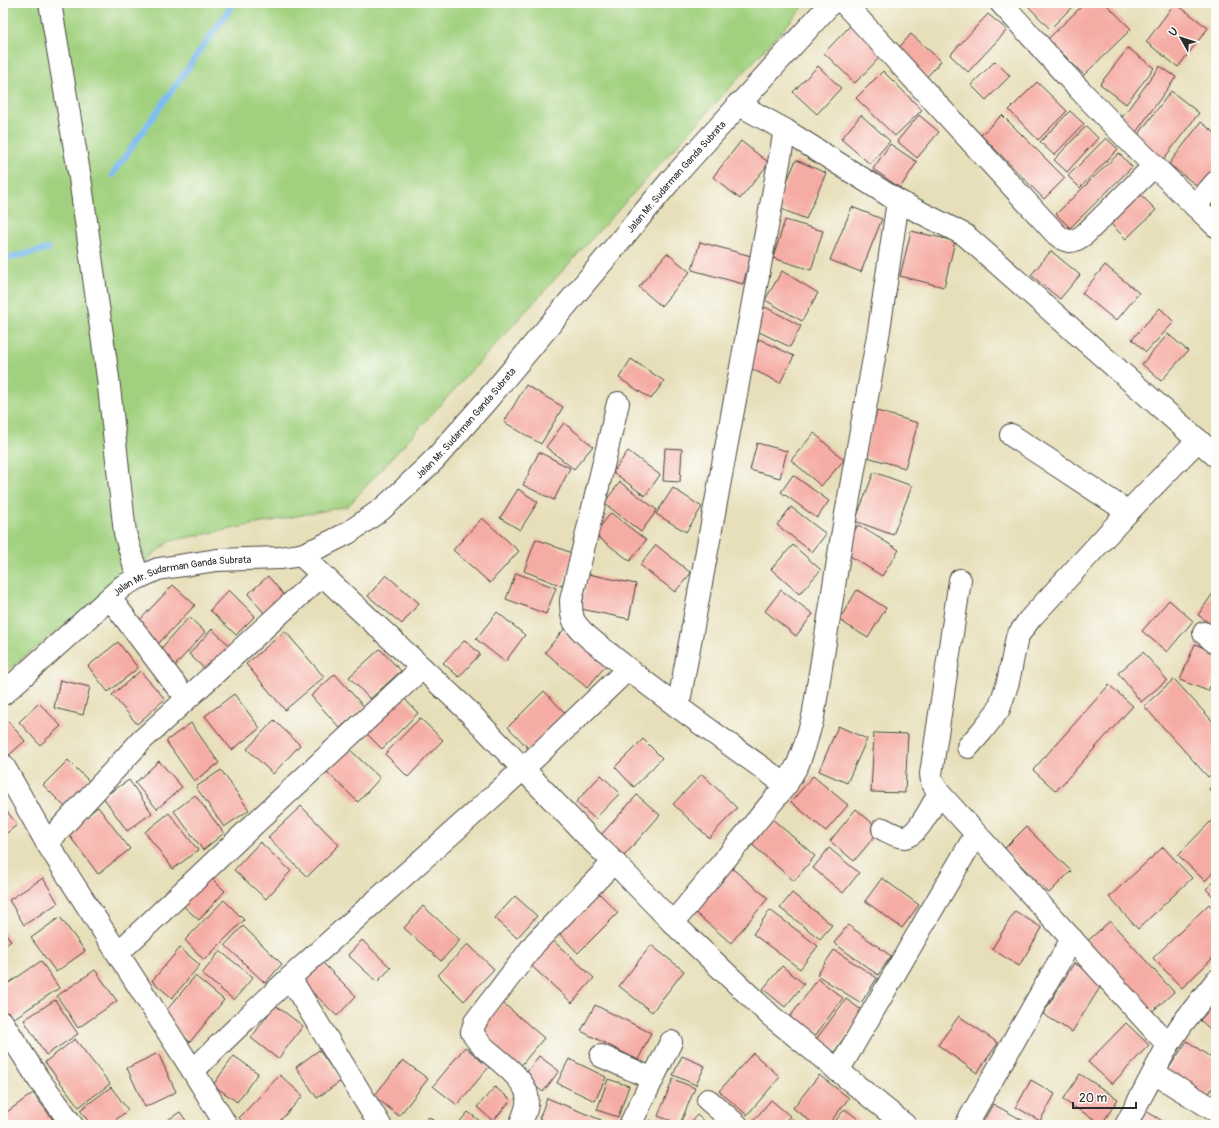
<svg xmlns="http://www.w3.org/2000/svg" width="1219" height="1128" font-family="Pangolin,sans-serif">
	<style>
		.green { fill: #a1d17f; stroke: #667e55 }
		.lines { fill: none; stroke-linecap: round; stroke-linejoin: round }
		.stream { stroke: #7ebbf1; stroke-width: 6 }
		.building { fill: #f5aca4 }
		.minor-casing { stroke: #474640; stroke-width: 24 }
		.tertiary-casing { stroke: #474640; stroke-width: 24 }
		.minor { stroke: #fff; stroke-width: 22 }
		.tertiary { stroke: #fff; stroke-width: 22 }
		.labels { text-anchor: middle; stroke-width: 3; stroke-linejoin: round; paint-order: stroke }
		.street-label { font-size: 10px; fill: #2b2b2b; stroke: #fdfcf7 }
	</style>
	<rect width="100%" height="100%" fill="#fdfcf7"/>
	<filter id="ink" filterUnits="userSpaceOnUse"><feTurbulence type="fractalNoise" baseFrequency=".025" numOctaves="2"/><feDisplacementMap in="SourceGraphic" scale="8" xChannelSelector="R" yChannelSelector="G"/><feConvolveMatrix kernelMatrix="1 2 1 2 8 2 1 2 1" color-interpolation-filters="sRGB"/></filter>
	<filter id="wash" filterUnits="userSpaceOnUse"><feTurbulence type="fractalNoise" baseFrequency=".012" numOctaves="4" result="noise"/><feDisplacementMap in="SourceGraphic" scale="16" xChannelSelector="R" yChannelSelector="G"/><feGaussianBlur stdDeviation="0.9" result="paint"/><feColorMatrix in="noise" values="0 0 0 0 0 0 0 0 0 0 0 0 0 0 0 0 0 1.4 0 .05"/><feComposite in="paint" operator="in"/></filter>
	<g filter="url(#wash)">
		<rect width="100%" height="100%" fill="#e7dfba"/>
		<polygon class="green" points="3,3 807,3 348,506 170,541 3,674"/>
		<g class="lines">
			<g class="stream">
				<polyline points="112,175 234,3"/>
				<polyline points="3,259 48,249"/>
			</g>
		</g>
		<g id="blocks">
			<g class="building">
				<polygon points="1032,3 1076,3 1050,29 1028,6"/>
				<polygon points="1085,3 1105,3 1131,29 1084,75 1048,39"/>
				<polygon points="1175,3 1208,28 1178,67 1146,42"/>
				<polygon points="988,14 1007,30 968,72 950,55"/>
				<polygon points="851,25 882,55 855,83 824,53"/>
				<polygon points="911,34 941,61 926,78 896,51"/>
				<polygon points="1128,48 1154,68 1126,104 1100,84"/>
				<polygon points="995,61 1010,76 986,100 971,85"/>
				<polygon points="818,66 841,88 817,114 793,92"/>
				<polygon points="1160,66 1176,77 1136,132 1120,120"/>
				<polygon points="883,71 922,110 895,136 856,98"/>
				<polygon points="1037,82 1067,111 1038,140 1009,110"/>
				<polygon points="1171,91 1199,113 1162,161 1135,139"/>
				<polygon points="1070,111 1084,124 1054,155 1040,142"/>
				<polygon points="861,115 890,141 870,164 841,139"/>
				<polygon points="919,115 939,132 917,158 897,141"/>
				<polygon points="1002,115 1065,178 1044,199 981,135"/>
				<polygon points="1201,122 1216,134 1216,177 1205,192 1169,164"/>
				<polygon points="1086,126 1098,138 1067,172 1054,160"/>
				<polygon points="1106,138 1118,149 1080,188 1068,176"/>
				<polygon points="741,141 769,163 740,199 713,177"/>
				<polygon points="890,144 917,162 900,188 873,169"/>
				<polygon points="1119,153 1132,167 1070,228 1056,214"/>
				<polygon points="796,160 826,173 806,219 776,207"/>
				<polygon points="1141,195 1156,210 1126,239 1111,224"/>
				<polygon points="852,207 882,219 861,272 830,260"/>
				<polygon points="785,220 823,231 811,270 773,258"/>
				<polygon points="911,231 955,241 944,287 900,276"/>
				<polygon points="700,242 751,256 743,284 692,270"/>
				<polygon points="1051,251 1080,275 1060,299 1031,275"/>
				<polygon points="667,253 690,272 661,306 639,287"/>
				<polygon points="1105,265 1139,293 1116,321 1082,293"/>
				<polygon points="782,271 818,293 802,321 765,300"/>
				<polygon points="765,307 801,326 790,347 753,329"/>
				<polygon points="1160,308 1174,322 1146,352 1132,339"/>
				<polygon points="1168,334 1188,351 1161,381 1142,364"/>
				<polygon points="759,339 794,356 780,383 746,366"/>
				<polygon points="631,359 664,381 651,399 619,378"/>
				<polygon points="526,385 563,407 541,444 504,422"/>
				<polygon points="877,411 918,423 905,468 864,456"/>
				<polygon points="564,423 593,446 574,469 546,447"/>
				<polygon points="814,433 844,460 821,486 791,460"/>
				<polygon points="757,443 787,451 780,478 750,470"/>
				<polygon points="665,448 682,449 680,482 663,481"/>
				<polygon points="628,451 660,475 645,496 613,472"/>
				<polygon points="539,452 570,468 554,500 523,485"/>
				<polygon points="874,472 912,486 893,535 855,521"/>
				<polygon points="793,475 829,501 817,518 781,492"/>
				<polygon points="620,482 657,510 641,532 604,503"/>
				<polygon points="673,488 702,507 686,532 656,514"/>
				<polygon points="518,489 538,502 520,530 500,518"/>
				<polygon points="791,507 826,534 812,552 777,525"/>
				<polygon points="611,513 646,540 630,561 594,534"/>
				<polygon points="482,518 519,551 490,583 453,550"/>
				<polygon points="858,525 899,550 882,576 842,551"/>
				<polygon points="536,539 574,554 562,586 524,571"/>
				<polygon points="656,545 691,573 675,592 640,565"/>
				<polygon points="793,545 821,570 799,594 771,569"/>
				<polygon points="516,573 556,588 546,614 506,599"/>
				<polygon points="588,574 636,584 629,619 581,609"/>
				<polygon points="386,575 419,603 402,624 368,596"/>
				<polygon points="268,576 285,596 265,614 248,594"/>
				<polygon points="173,585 195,605 156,646 134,626"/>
				<polygon points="1216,589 1216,628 1198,615"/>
				<polygon points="229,590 255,616 236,635 210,610"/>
				<polygon points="781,590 813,614 796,636 765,611"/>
				<polygon points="857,590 886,608 868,638 839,620"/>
				<polygon points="1169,600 1193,621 1167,652 1142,631"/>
				<polygon points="497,612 525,635 505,662 476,639"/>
				<polygon points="189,617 205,632 174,667 157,653"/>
				<polygon points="566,627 608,663 587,688 545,652"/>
				<polygon points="212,629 232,648 209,673 189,654"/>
				<polygon points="285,631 324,677 285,710 246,664"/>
				<polygon points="465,640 480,654 459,677 443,663"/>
				<polygon points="118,642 138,668 108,692 88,666"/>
				<polygon points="1195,644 1216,653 1216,673 1208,691 1180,680"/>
				<polygon points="380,649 401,671 370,699 349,677"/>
				<polygon points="1143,652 1167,680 1141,702 1118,673"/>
				<polygon points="140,671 165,699 137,724 112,695"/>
				<polygon points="335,674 364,707 340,728 311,696"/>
				<polygon points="1174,679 1216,725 1216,770 1208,777 1144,706"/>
				<polygon points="60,680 90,687 83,715 54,708"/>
				<polygon points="1109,685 1133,706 1056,791 1033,770"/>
				<polygon points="544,691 566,714 530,750 508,727"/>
				<polygon points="399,693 418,713 382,749 362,729"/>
				<polygon points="234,694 260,728 232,750 205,716"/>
				<polygon points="39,703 61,726 40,745 19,722"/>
				<polygon points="420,718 443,740 408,777 385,754"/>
				<polygon points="274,720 300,745 273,774 247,749"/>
				<polygon points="8,721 25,741 8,756 3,750 3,725"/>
				<polygon points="191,723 219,763 194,781 166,741"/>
				<polygon points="838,726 867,739 847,783 819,771"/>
				<polygon points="874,733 908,734 905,793 871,792"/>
				<polygon points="643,739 662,758 634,787 615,767"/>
				<polygon points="346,746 380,778 358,802 325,770"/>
				<polygon points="68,760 91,783 66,808 43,785"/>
				<polygon points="159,761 182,787 157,809 135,783"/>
				<polygon points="221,770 249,810 224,827 196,787"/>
				<polygon points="702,774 737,808 709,838 673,804"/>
				<polygon points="601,775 620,793 595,819 576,802"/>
				<polygon points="813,776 848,805 826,831 791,802"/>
				<polygon points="129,780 152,813 127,831 103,797"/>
				<polygon points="1216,783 1216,797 1209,789"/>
				<polygon points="195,795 224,833 203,850 174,811"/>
				<polygon points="637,795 660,815 623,857 600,836"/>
				<polygon points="3,806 17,825 3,836"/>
				<polygon points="301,806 339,845 307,877 268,837"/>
				<polygon points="98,807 130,849 98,874 66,831"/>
				<polygon points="856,809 880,830 854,861 830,841"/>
				<polygon points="169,813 198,850 173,869 145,832"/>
				<polygon points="1216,816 1216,869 1205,881 1178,855"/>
				<polygon points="770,817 815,856 794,881 749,842"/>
				<polygon points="1026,827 1071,871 1049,893 1004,849"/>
				<polygon points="260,842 291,871 266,899 234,870"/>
				<polygon points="1163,847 1192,878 1138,929 1109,897"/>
				<polygon points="829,848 859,873 843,893 813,868"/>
				<polygon points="729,866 768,898 731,943 692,910"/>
				<polygon points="208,875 225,891 199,920 181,904"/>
				<polygon points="43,878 58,903 24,925 9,900"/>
				<polygon points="882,878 919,905 902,928 865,901"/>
				<polygon points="1216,880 1216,899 1206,889"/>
				<polygon points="598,892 618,913 578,953 558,932"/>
				<polygon points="792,893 832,925 820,939 780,908"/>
				<polygon points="515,896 537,916 517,938 495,918"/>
				<polygon points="224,900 244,920 204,960 185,940"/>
				<polygon points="1209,904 1216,912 1216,955 1182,988 1153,958"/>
				<polygon points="423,906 460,940 441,961 404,928"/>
				<polygon points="770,910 818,946 800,969 753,934"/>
				<polygon points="1015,911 1042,928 1019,966 992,949"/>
				<polygon points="60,917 85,951 56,972 31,938"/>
				<polygon points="1110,921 1174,992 1146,1017 1082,946"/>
				<polygon points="848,925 891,956 878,975 834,943"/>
				<polygon points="243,926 282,964 265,983 225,945"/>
				<polygon points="3,930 11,941 3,947"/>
				<polygon points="548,936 594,978 572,1003 525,960"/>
				<polygon points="362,940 391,968 377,982 348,955"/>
				<polygon points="468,944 494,969 464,1001 438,975"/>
				<polygon points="651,945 684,971 652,1012 619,986"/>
				<polygon points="180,948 200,965 172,998 152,981"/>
				<polygon points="834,950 877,978 861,1003 817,975"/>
				<polygon points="220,951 253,977 234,1000 202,974"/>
				<polygon points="41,961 59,988 10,1021 3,1012 3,987"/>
				<polygon points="321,961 356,996 337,1016 301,981"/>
				<polygon points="1074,963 1104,981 1072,1032 1043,1014"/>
				<polygon points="782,966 804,984 785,1007 763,989"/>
				<polygon points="95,970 117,1001 78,1028 57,996"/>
				<polygon points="195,976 224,1000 190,1042 161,1017"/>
				<polygon points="818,979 843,998 812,1040 787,1021"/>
				<polygon points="846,999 863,1011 832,1055 814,1042"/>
				<polygon points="55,1000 78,1034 46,1055 24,1020"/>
				<polygon points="1216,1002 1216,1034 1200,1020"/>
				<polygon points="503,1003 544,1038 518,1069 477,1033"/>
				<polygon points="275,1005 303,1026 278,1059 251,1038"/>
				<polygon points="595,1005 651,1033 638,1060 581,1031"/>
				<polygon points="959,1016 998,1043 977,1073 938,1045"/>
				<polygon points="1126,1023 1149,1045 1112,1084 1088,1062"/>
				<polygon points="75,1039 110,1084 79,1107 45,1062"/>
				<polygon points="1187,1041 1216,1061 1216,1083 1204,1100 1165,1074"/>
				<polygon points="465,1047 489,1067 457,1105 433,1086"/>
				<polygon points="319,1050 341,1081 317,1098 296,1067"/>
				<polygon points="158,1053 176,1092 145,1107 127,1068"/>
				<polygon points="753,1053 780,1077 747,1115 719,1091"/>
				<polygon points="234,1056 258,1073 237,1102 213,1085"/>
				<polygon points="539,1056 559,1071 543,1092 523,1077"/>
				<polygon points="682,1056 705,1066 696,1085 673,1075"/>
				<polygon points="569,1059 606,1077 595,1101 557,1083"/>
				<polygon points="403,1060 428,1079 399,1116 374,1096"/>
				<polygon points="1080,1074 1118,1099 1102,1124 1063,1100"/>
				<polygon points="280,1075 303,1096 276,1125 246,1125 239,1118"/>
				<polygon points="819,1075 849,1098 828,1125 815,1125 793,1108"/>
				<polygon points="608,1079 629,1086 618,1117 597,1110"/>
				<polygon points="673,1079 695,1088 680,1124 658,1116"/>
				<polygon points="1031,1080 1055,1094 1040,1121 1016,1107"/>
				<polygon points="111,1087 128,1110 109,1125 91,1125 80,1110"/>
				<polygon points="495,1087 511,1100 493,1121 477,1107"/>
				<polygon points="33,1093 57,1125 7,1125 3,1120 3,1115"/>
				<polygon points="547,1098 601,1120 599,1125 553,1125 539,1119"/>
				<polygon points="771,1100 790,1116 783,1125 750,1125"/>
				<polygon points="993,1104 1031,1125 981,1125"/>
				<polygon points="1141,1108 1169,1125 1131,1125"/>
				<polygon points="845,1109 863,1123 862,1125 832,1125"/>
				<polygon points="180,1112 189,1125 160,1125"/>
				<polygon points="468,1112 485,1125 457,1125"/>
				<polygon points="697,1115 708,1125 688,1125"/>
				<polygon points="429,1117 441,1125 423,1125"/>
				<polygon points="792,1119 801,1125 788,1125"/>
				<polygon points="650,1120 662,1125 648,1125"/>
			</g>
		</g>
	</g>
	<g filter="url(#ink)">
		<use href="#blocks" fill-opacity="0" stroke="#474640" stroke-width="1"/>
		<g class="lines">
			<defs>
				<g id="minor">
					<polyline points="50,3 80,178 108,378 125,533 138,578"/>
					<path d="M844,3l212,231c12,10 17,9 29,0l69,-68"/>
					<path d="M1001,3c27,29 52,59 80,88 43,46 89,91 135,135"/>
					<polyline points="898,201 965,235 1216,456"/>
					<polyline points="1195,206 1216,182"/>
					<path d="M618,403l-47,197c0,7 0,15 3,21 7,13 27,26 38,35 56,46 116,87 174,129"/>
					<polyline points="1011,435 1128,512"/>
					<polyline points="301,555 466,709 589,838 614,862 673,923 771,1016 905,1125"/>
					<polyline points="960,580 931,774 932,782 939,793 1168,1045"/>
					<polyline points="110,598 177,687"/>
					<polyline points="1204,633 1216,643"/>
					<polyline points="678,707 785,130"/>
					<polyline points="968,747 982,731 999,709 1008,682 1017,637 1029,620 1128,512 1198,440"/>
					<polyline points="3,765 47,843 193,1071 226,1125"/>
					<path d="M883,829c6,3 14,8 21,8 14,-1 28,-32 35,-44"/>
					<polyline points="47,843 142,740 322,575"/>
					<polyline points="673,923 786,785 798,764 805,745 813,717 841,542 879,330 898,201 785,130 738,104"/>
					<polyline points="118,953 249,829 422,668"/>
					<polyline points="290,978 380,1125"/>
					<polyline points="3,1023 39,1080 55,1101 72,1125"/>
					<polyline points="601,1056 653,1079"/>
					<path d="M193,1071c105,-106 220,-201 330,-302 35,-33 70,-67 105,-100"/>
					<polyline points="838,1071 976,834"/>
					<polyline points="1154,1073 1216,1111"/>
					<polyline points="708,1100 737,1125"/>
					<path d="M520,1125c4,-9 9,-21 7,-30 -2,-16 -28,-34 -39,-44 -7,-6 -12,-11 -16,-19l3,-10 61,-80 78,-80"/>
					<polyline points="630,1125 671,1042"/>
					<polyline points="966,1125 1072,939"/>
					<polyline points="1126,1125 1168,1045 1182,1024 1216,981"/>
				</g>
				<g id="tertiary">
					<path id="s1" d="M3,694l120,-108 15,-8 20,-9 59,-9 63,-2 21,-3 21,-9 26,-13 34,-24 23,-21 30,-29 52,-59 184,-220 160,-177"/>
				</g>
			</defs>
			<use href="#minor" class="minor-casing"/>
			<use href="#tertiary" class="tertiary-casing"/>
			<use href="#minor" class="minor"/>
			<use href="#tertiary" class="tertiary"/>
		</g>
	</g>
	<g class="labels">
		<g class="street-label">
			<text dy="4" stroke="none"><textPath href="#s1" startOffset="882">Jalan Mr. Sudarman Ganda Subrata</textPath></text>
			<text dy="4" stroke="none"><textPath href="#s1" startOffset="558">Jalan Mr. Sudarman Ganda Subrata</textPath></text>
			<text dy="4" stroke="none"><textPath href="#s1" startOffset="222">Jalan Mr. Sudarman Ganda Subrata</textPath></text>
		</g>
	</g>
	<rect width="1219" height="1128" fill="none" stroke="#fdfcf7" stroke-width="16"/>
	<g transform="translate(1181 38) rotate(309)" stroke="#fdfcf7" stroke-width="3" paint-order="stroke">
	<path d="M0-3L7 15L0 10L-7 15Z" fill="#2b2b2b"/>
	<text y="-6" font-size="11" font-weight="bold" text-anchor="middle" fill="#2b2b2b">U</text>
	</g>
	<path d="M1073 1102v6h63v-6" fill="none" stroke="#2b2b2b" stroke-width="2"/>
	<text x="1079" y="1102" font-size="12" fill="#2b2b2b" stroke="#fdfcf7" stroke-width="3" paint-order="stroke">20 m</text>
</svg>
